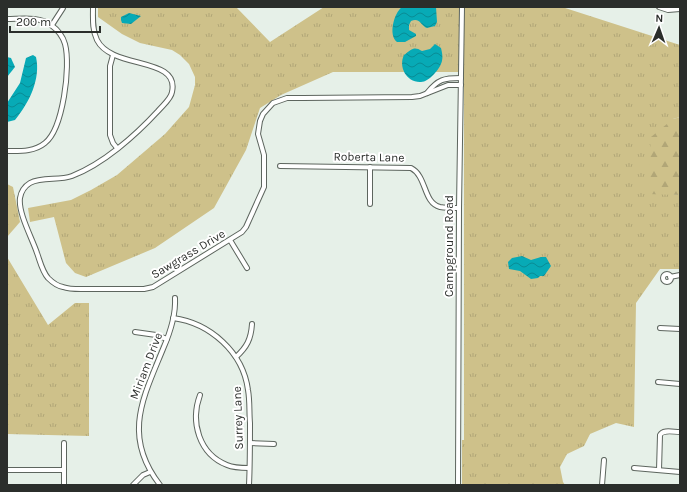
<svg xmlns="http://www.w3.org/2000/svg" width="687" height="492" font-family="Karla,sans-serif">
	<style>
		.grass { fill: url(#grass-tufts) }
		.forest { fill: url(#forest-firs) }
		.water { fill: url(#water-waves) }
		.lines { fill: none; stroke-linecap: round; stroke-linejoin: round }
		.minor-casing { stroke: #5d655e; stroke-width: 6 }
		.minor { stroke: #fff; stroke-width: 4 }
		.labels { text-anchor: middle; stroke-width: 4; stroke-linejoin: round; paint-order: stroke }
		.street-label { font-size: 12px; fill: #2b2e2b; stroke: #fff }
	</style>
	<defs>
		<pattern id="grass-tufts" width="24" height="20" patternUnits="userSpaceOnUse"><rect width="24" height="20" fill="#cec18a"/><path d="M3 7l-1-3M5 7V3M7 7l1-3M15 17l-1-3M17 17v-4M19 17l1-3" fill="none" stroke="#b1a677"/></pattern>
		<pattern id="forest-firs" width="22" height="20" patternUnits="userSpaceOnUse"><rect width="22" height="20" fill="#cec18a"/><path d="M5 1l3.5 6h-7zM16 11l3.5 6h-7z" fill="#b1a677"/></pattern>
		<pattern id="water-waves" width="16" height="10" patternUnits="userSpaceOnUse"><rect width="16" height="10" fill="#07aab6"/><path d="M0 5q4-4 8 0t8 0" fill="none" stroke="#088b94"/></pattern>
	</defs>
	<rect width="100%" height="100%" fill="#e6f0e8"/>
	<g class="grass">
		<polygon points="98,7 236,7 270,42 324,7 562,7 680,45 680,117 673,119 674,195 680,195 680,269 660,269 636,303 634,427 616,423 590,434 584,446 567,454 560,467 563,482 565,485 462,485 462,440 464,440 464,72 333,72 281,95 260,108 246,150 214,208 155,248 86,277 75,273 66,263 54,217 30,222 28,208 71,200 91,190 117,175 165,134 189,107 195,85 195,77 189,64 180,55 172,50 140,43 122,34 98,17"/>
		<polygon points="7,184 13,187 20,222 7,237"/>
		<polygon points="7,257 48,325 75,303 89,303 89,436 7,434"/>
	</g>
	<polygon class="forest" points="680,117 680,195 647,194 651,137 673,119"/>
	<g class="water">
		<path d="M402,7h34l1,15 -2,4 -8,2c-6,-2 -7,-11 -16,-7l-2,4v5l7,4v2l-11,6h-8c-9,-7 -3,-29 5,-35z"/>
		<polygon points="129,13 141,16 131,24 122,23 121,20 121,17"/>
		<path d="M435,44l6,4c1,4 2,9 1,13 -2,8 -13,21 -21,21 -14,1 -23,-15 -17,-27 8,-6 10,-9 18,-4l8,-2z"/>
		<path d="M33,55l3,2c5,22 -7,46 -21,63l-8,2v-19l13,-20 6,-25z"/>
		<polygon points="7,57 11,58 15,67 7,77"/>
		<polygon points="522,256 531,260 541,257 546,257 551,266 544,276 540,276 538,278 531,279 520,271 509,269 508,262 512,258"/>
	</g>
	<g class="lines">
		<defs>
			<g id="minor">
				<path d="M93,7c0,11 -1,23 4,33 15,30 83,16 75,52 -1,7 -9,13 -14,19 -23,25 -55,53 -86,65 -13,5 -30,0 -42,7 -5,3 -9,9 -10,15 -2,15 12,40 17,55 3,8 5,18 11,25 4,4 9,8 15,9 8,3 18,2 27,2 18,0 36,0 54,0l9,-2 89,-55 4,-5 18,-40v-32l-6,-21 2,-13 3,-7 10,-11 14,-5h16l109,-1 8,-1 28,-11h13"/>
				<polyline points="659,7 668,10 680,9"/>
				<path d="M7,19c14,0 32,-3 44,6 7,5 12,12 14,19 6,22 -2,85 -20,99 -11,9 -25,8 -38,8"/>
				<polyline points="52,25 63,8"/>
				<polyline points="113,55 110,66 110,135 113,143 117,148"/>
				<path d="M427,93c11,-14 17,-15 34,-15"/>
				<path d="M280,166l131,2c16,8 12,35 29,39 6,1 13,1 19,1"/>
				<polyline points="370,167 370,204"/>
				<polyline points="230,240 247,268"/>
				<circle cx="667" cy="278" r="4"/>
				<polyline points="670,277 680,275"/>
				<path d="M173,318c37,5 70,34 75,72 2,11 1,22 2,33 0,21 0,41 -1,62"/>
				<polyline points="660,328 680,329"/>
				<polyline points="135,332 156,335 167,339"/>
				<path d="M236,357c11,-10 15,-18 16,-33"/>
				<polyline points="658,382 680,384"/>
				<path d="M200,395c-10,27 -1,59 27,70 7,3 15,3 22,3"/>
				<polyline points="64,443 64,485"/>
				<polyline points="250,443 274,444"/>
				<polyline points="634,468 680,472"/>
				<polyline points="7,470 64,470"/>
				<path d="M659,470l1,-35c3,-6 13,-3 20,-3"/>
				<polyline points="133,485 143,475 150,472"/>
				<path d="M160,485c-38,-49 -17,-87 3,-136 7,-16 13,-33 12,-51"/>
				<polyline points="458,485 459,208 462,7"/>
				<polyline points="602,485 604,460"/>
			</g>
		</defs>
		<use href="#minor" class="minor-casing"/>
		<use href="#minor" class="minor"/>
	</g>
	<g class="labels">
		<g class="street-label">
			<text transform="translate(369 157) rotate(1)" y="4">Roberta Lane</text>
			<text transform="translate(449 246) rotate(-90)" y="4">Campground Road</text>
			<text transform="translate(188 254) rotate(-31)" y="4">Sawgrass Drive</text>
			<text transform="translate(146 366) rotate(-69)" y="4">Miriam Drive</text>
			<text transform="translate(238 418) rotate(-92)" y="4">Surrey Lane</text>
		</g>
	</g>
	<rect width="687" height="492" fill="none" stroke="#2b2e2b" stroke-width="16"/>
	<g transform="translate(659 28) rotate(2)" stroke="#ffffff" stroke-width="3" paint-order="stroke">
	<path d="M0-3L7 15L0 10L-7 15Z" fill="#2b2e2b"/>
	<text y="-6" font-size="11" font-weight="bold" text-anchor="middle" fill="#2b2e2b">N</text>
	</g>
	<path d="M10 26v6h90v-6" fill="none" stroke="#2b2e2b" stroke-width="2"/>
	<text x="16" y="26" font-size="12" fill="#2b2e2b" stroke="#ffffff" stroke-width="3" paint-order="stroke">200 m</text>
</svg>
